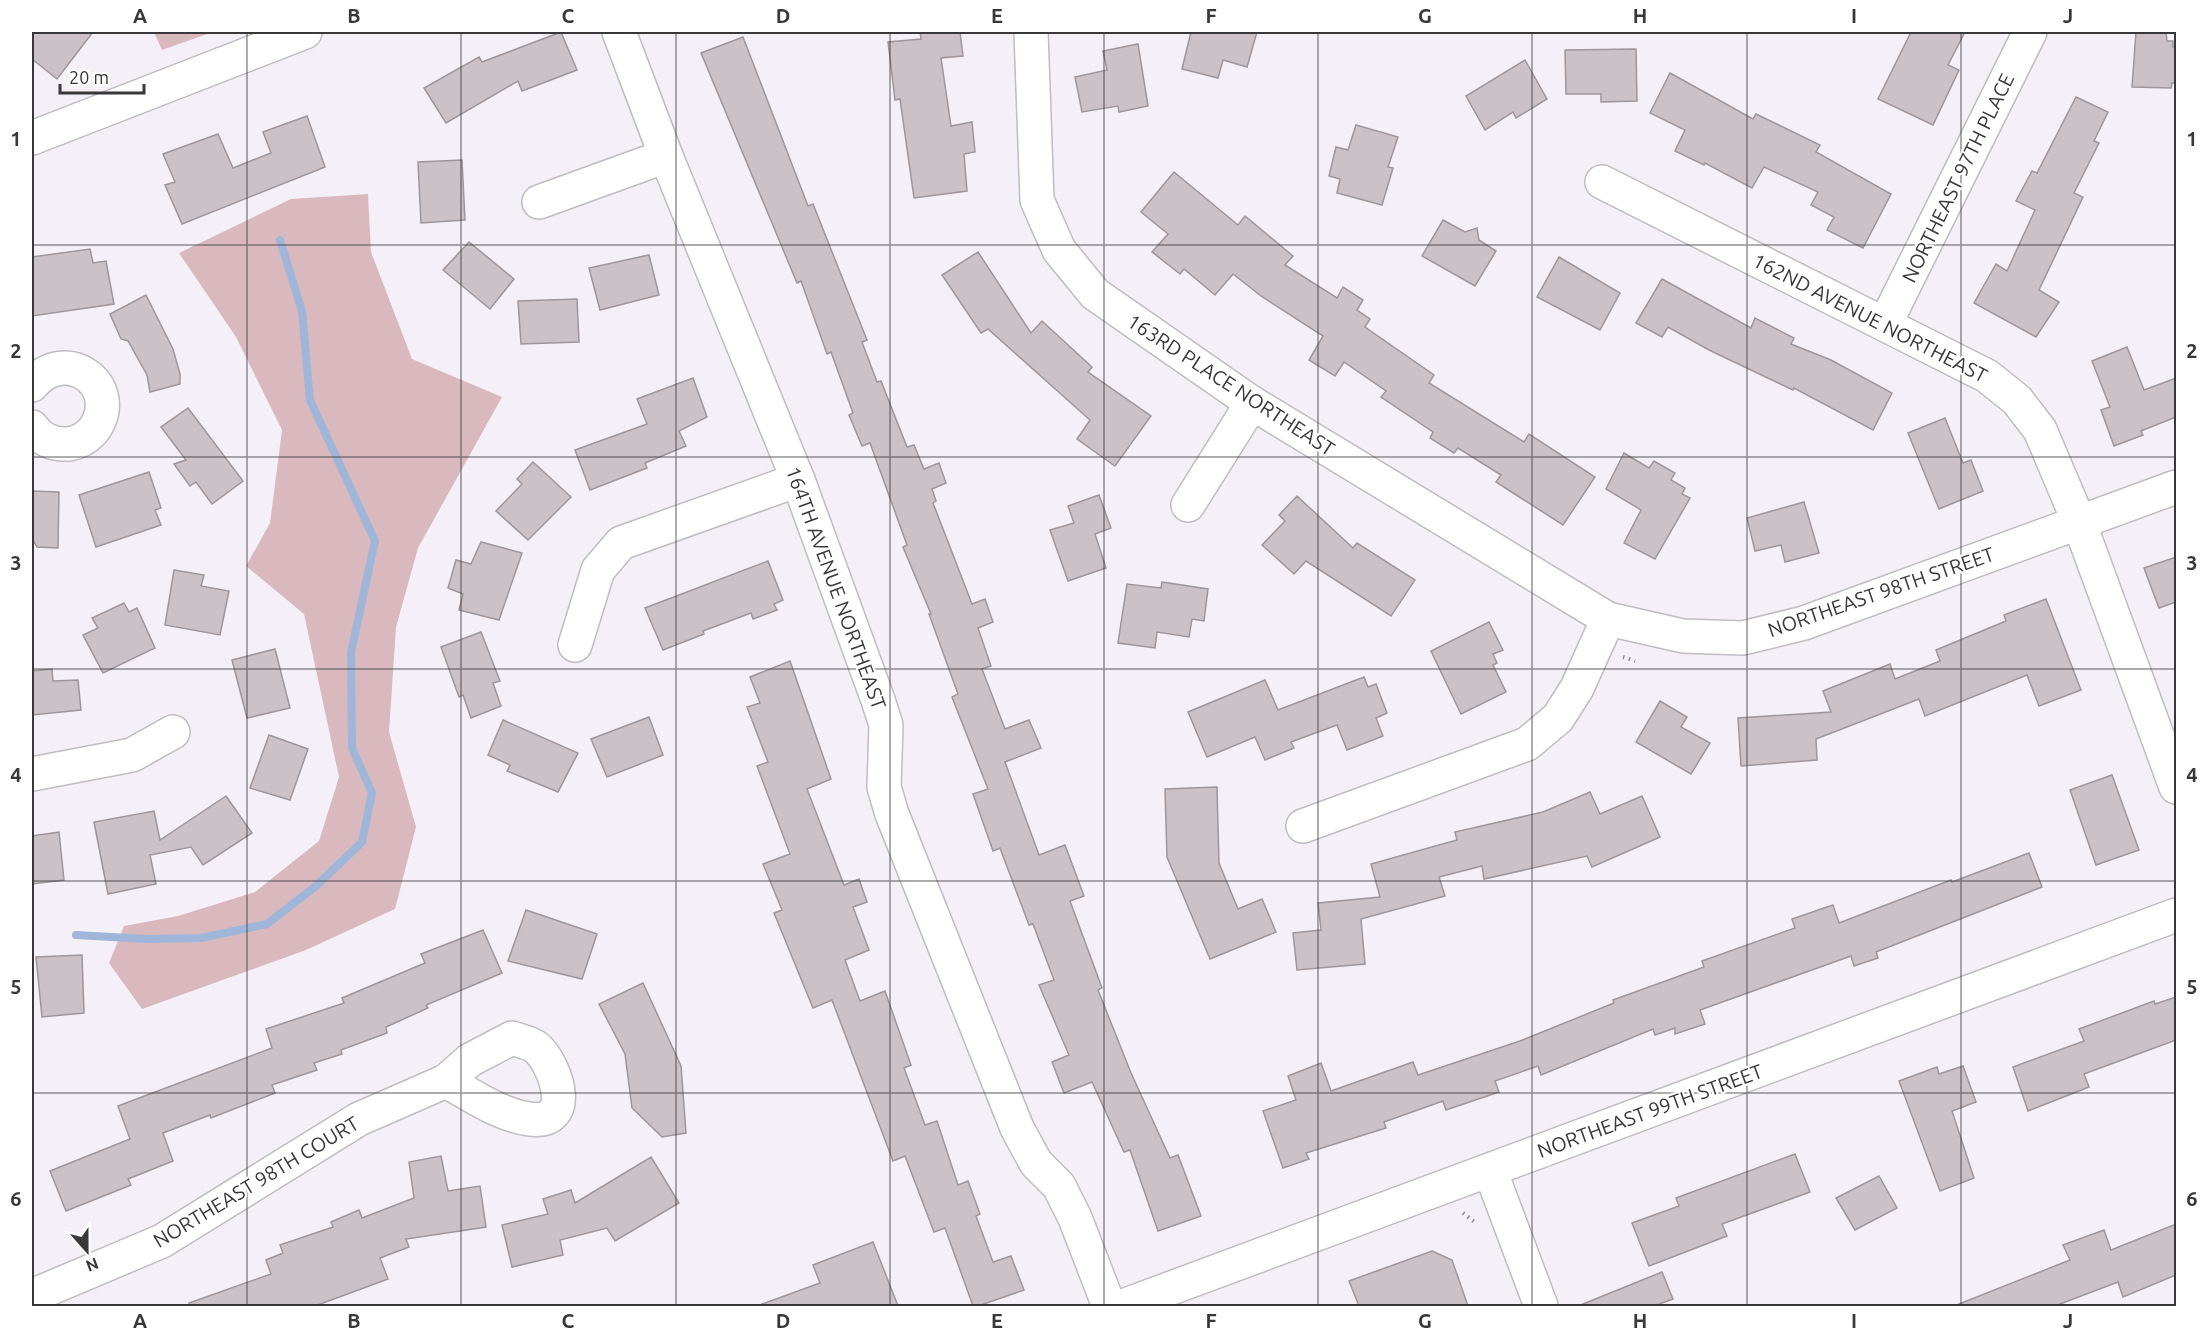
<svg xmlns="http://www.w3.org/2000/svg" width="2208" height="1338" font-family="Ubuntu,sans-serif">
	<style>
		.green { fill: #d9b9be }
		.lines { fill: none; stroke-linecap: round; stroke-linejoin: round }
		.stream { stroke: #9fb6d8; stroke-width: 8 }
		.building { fill: #cac2c7; stroke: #9e969b; stroke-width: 1.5 }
		.street-casing { stroke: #c0bcc3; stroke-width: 36 }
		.path { stroke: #908c91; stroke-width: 4; stroke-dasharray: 1.5 4.5; stroke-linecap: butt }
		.street { stroke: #fff; stroke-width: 33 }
		.grid { fill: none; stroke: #39373a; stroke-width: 1.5; stroke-opacity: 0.55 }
		.labels { text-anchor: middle; stroke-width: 4.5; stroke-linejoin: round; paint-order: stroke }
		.street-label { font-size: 20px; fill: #39373a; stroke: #fff }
		.neatline { fill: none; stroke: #39373a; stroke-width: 2 }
		.grid-label { font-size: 20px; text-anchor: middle; font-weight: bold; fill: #39373a }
	</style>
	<rect width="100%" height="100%" fill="#f5f0f8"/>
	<g class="green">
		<polygon points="154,32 213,32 162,50"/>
		<polygon points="368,194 371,252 412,359 502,397 418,548 396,627 389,732 416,827 395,909 306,950 142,1009 109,963 124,926 178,916 255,892 319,841 339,777 304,614 246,566 270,523 282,430 236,337 179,253 291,199"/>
	</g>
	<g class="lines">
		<polyline class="stream" points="76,935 147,939 201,938 267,924 316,886 362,842 372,793 352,748 351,652 375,541 310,400 302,311 280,240"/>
	</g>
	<g class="building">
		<polygon points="32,32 93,32 57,79 32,59"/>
		<polygon points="561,32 577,70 522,91 518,81 446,123 424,88 479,57 482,62"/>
		<polygon points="920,32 960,32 963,56 941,58 951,126 972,122 975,152 964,154 967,191 914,198 900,99 895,100 888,42 921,39"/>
		<polygon points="1191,32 1257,32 1247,67 1223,60 1218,78 1182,69"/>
		<polygon points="1911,32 1965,32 1948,65 1959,70 1933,125 1878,99"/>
		<polygon points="2136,32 2166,32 2167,41 2173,41 2173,47 2176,47 2176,83 2172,83 2171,88 2132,87"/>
		<polygon points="743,37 808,206 813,204 867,340 862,342 877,382 881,381 907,447 914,445 924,469 939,463 946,483 932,489 936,501 933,503 972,604 985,599 993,622 978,628 991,666 982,669 1005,729 1029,720 1041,748 1005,762 1039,855 1065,845 1084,896 1070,901 1102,988 1098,990 1131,1073 1170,1158 1178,1155 1201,1216 1158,1231 1130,1150 1124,1152 1092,1082 1064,1093 1052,1062 1069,1055 1039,985 1054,980 1033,924 1029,925 1000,848 993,851 973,794 988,789 952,697 958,694 929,614 931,614 903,547 907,545 870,443 862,446 849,415 853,413 831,352 827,354 801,281 797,283 701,53"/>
		<polygon points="1138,44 1148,106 1119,112 1118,106 1082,112 1075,77 1107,70 1103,51"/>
		<polygon points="1636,49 1637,101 1601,102 1601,94 1566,94 1565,50"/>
		<polygon points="1525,60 1547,99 1516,118 1513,112 1485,130 1466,96"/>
		<polygon points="1670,73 1753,119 1756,114 1820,145 1816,152 1891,194 1863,248 1827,230 1834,217 1811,205 1818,192 1764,167 1752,188 1705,163 1704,165 1675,151 1685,130 1650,113"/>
		<polygon points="2076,97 2108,112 2094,141 2099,143 2074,193 2083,197 2039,290 2059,302 2036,337 1974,303 1996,264 2007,271 2035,210 2016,201 2032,171 2037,173"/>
		<polygon points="307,116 325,167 182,224 165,185 175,182 163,154 218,134 233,168 271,153 263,132"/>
		<polygon points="1356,125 1398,137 1388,167 1393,168 1382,205 1337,193 1340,179 1329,176 1336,147 1348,150"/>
		<polygon points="462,160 465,220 421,223 418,162"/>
		<polygon points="1174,172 1238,225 1245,216 1293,256 1285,265 1337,298 1343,287 1363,300 1357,310 1370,319 1365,327 1434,375 1429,383 1524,442 1529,434 1595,477 1563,525 1496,482 1501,475 1458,448 1454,453 1430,438 1433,432 1381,397 1386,391 1344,362 1335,376 1309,360 1323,336 1261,296 1233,274 1215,295 1184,269 1180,274 1152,252 1168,234 1141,212"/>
		<polygon points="1443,220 1465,232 1477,228 1479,240 1496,251 1475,286 1422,256"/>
		<polygon points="469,242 514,279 490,309 443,270"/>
		<polygon points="90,249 93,263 106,261 114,304 32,316 32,257"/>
		<polygon points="978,252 1031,333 1042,321 1092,367 1088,372 1151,416 1115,466 1077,439 1090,420 988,329 981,333 942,275"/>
		<polygon points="649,255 659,295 600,310 589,268"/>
		<polygon points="1559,257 1620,293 1600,330 1537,297"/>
		<polygon points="1662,279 1751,328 1755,318 1794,338 1791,344 1831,360 1892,393 1873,430 1794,388 1793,390 1709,350 1668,327 1662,337 1636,323"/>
		<polygon points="146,295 173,349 180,374 180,384 150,392 147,375 128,341 121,339 110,314"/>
		<polygon points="577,299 579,342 521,344 518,301"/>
		<polygon points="2127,347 2144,390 2176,378 2176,417 2141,431 2143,435 2114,446 2101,410 2110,407 2092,361"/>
		<polygon points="693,378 707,417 679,431 686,446 645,463 647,468 590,490 575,450 647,424 637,399"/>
		<polygon points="188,408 243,481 212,504 196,482 190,486 174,464 186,460 161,427"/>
		<polygon points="1945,418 1963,463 1971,460 1983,491 1939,509 1908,433"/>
		<polygon points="1624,453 1649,468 1654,461 1675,473 1671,480 1685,488 1682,494 1690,498 1655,559 1624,543 1641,510 1606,489"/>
		<polygon points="533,462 571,497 528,540 496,511 522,484 517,479"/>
		<polygon points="149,472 161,508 155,510 161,525 96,547 79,495"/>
		<polygon points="32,491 59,492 58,548 37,547 32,538"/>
		<polygon points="1099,495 1111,528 1095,534 1106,568 1068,581 1050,530 1074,523 1068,506"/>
		<polygon points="1297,496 1353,548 1357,543 1415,580 1391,616 1306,561 1294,574 1262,545 1285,521 1279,515"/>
		<polygon points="1804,502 1819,553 1785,562 1781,545 1755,551 1747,518"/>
		<polygon points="481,542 522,553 499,620 459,610 463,594 448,588 456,560 471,564"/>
		<polygon points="2176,557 2176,602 2159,608 2144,568"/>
		<polygon points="768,561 783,600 774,604 777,610 753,619 751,613 703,631 704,634 663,650 645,608"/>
		<polygon points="174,570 204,575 201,586 229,591 220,635 165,625"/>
		<polygon points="1162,582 1208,589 1204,621 1192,619 1189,637 1157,632 1155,648 1118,643 1127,584 1161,588"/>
		<polygon points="2046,599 2081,690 2039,706 2027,675 1925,716 1919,699 1816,739 1817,760 1741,766 1738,718 1831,712 1823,691 1890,664 1895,679 1940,661 1936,650 2006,621 2004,615"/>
		<polygon points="124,603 129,612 137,608 155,648 103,673 83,635 98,628 92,618"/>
		<polygon points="1489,622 1503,650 1493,654 1497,663 1493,665 1506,692 1461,714 1431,651"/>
		<polygon points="481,632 500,681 493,683 501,706 471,718 463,695 459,697 441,647"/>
		<polygon points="275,649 290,708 247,718 232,660"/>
		<polygon points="790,661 831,779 807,789 844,885 859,879 867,902 853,907 869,950 845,960 860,1001 885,991 911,1065 904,1068 925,1125 937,1121 958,1185 968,1181 980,1214 976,1216 993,1262 1011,1256 1024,1290 978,1306 973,1306 945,1228 934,1232 905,1156 893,1161 832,1000 813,1008 774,913 782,910 763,864 790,854 757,766 768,762 747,707 760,703 750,677"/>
		<polygon points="52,669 53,681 78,680 81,710 32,715 32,671"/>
		<polygon points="1364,677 1368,687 1376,684 1387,713 1376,718 1383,736 1347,750 1337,725 1291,742 1294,748 1265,760 1255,737 1207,757 1188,712 1265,680 1278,710"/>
		<polygon points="1660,701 1687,717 1681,727 1710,743 1691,774 1636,742"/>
		<polygon points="649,717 663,755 607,777 591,739"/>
		<polygon points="503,720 578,753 558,792 507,771 510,765 488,755"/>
		<polygon points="269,735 308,749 290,800 250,788"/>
		<polygon points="2112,775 2139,850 2096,865 2070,790"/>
		<polygon points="1217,787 1219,863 1238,909 1262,899 1276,932 1210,959 1167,857 1165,789"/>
		<polygon points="1590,792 1600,814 1642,796 1660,837 1592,867 1587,856 1484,879 1482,866 1439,877 1445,896 1361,919 1365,964 1297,970 1293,933 1321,930 1318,903 1380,897 1371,864 1457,840 1455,832 1543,812"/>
		<polygon points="226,796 252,833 203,865 191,847 150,855 156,884 108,894 94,822 154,811 160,840"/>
		<polygon points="59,832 64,880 32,884 32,836"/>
		<polygon points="2029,853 2042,887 1876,952 1878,958 1854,966 1851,956 1700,1010 1705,1024 1675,1034 1675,1028 1655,1035 1653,1029 1541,1075 1538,1066 1495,1081 1499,1092 1446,1110 1443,1101 1384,1122 1386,1128 1306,1153 1309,1159 1283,1168 1263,1111 1296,1100 1288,1076 1321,1063 1331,1091 1413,1062 1418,1075 1520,1041 1614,1003 1613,1000 1704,967 1702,961 1795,928 1792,919 1833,905 1839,923 1951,880 1952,882"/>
		<polygon points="526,910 597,934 582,979 508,961"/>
		<polygon points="483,930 502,973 426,1005 428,1008 386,1027 387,1033 341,1050 342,1054 314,1063 317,1070 272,1085 275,1093 211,1118 210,1115 163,1133 173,1161 128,1179 131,1185 66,1211 50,1171 130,1139 118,1106 272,1048 266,1029 344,1003 342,998 425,963 421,954"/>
		<polygon points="82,955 84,1013 42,1017 36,957"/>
		<polygon points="643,983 681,1066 686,1133 662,1137 632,1108 625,1054 599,1004"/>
		<polygon points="2176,997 2176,1040 2084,1074 2089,1087 2028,1111 2013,1067 2084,1041 2079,1029 2154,1001 2155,1004"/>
		<polygon points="1963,1066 1976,1102 1952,1111 1974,1178 1940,1191 1899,1081 1937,1067 1939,1074"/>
		<polygon points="1795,1154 1810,1192 1722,1224 1727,1236 1649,1266 1632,1223 1679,1206 1676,1198"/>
		<polygon points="441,1156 448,1191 480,1186 486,1227 406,1239 409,1247 380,1258 388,1279 315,1306 190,1306 189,1303 271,1274 266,1260 283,1253 280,1245 333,1227 331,1222 359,1210 362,1218 414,1198 409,1162"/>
		<polygon points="651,1157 679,1203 615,1241 607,1228 560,1240 563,1255 512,1267 502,1225 548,1214 543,1199 571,1190 575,1203"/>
		<polygon points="1879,1176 1897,1208 1855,1230 1836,1198"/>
		<polygon points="2176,1224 2176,1275 2123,1297 2118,1282 2055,1306 1954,1306 2070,1260 2063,1245 2104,1230 2111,1250"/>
		<polygon points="873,1242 898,1306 763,1306 762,1304 820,1283 813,1265"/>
		<polygon points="1432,1251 1452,1260 1468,1306 1359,1306 1349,1281"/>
		<polygon points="1662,1272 1673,1299 1654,1306 1578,1306"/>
	</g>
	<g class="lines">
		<defs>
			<g id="street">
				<polyline points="619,32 666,156 798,480 878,700 886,725 884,787 892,814 1017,1128 1036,1163 1059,1186 1075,1218 1109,1306"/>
				<polyline points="1031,32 1037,200 1059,250 1095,294 1252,403 1608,619 1683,636 1743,638 1804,623 2176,487"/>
				<polyline points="32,138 305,32"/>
				<polyline points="1602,182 1987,376 2017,400 2040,430 2079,522 2176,787"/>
				<polyline points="539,202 666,156"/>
				<polyline points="1885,324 2030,32"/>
				<path d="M32,385c33,-41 91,0 63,43 -6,9 -17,15 -27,16 -15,1 -28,-5 -36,-17"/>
				<polyline points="1188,505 1252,403"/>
				<polyline points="575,645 598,570 621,543 798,480"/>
				<polyline points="32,774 132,755 173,732"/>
				<polyline points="1303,826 1527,744 1558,718 1577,688 1608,619"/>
				<polyline points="1490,1170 1541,1306"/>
				<path d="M32,1296l130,-55 197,-122 87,-38 24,-21 42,-22c8,3 20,5 26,11 19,19 38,77 -9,70 -29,-4 -58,-24 -83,-38"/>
				<polyline points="1123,1306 2176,915"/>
			</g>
		</defs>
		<use href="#street" class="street-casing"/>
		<g class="path">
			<polyline points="1623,657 1635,661"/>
			<polyline points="1463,1213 1476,1223"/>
		</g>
		<use href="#street" class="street"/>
	</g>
	<path class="grid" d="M247,32v1274M461,32v1274M676,32v1274M890,32v1274M1104,32v1274M1318,32v1274M1532,32v1274M1747,32v1274M1961,32v1274M32,245h2144M32,457h2144M32,669h2144M32,881h2144M32,1093h2144"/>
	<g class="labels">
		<g class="street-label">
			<text transform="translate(1958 178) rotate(-64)" y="7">NORTHEAST 97TH PLACE</text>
			<text transform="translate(1870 318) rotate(27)" y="7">162ND AVENUE NORTHEAST</text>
			<text transform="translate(1231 385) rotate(33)" y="7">163RD PLACE NORTHEAST</text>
			<text transform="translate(836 588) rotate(70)" y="7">164TH AVENUE NORTHEAST</text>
			<text transform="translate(1881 592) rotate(-19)" y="7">NORTHEAST 98TH STREET</text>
			<text transform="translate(1650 1111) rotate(-20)" y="7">NORTHEAST 99TH STREET</text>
			<text transform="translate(256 1182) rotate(-31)" y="7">NORTHEAST 98TH COURT</text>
		</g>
	</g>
	<rect width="2208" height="1338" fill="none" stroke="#ffffff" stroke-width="66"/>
	<g transform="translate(87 1251) rotate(159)" stroke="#ffffff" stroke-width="4.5" paint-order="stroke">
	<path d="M0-4.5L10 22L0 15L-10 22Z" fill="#39373a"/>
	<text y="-9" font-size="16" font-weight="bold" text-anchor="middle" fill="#39373a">N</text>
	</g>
	<path d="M60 84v9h84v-9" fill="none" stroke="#39373a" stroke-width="3"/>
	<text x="69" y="84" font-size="18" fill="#39373a" stroke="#ffffff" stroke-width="4.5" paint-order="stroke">20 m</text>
	<rect x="33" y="33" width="2142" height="1272" class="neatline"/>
	<g class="grid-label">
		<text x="140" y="23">A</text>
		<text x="354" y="23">B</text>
		<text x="568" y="23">C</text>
		<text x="783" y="23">D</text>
		<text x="997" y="23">E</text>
		<text x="1211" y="23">F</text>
		<text x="1425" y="23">G</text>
		<text x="1640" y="23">H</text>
		<text x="1854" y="23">I</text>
		<text x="2068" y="23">J</text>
		<text x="16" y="146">1</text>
		<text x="2192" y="146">1</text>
		<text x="16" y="358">2</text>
		<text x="2192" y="358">2</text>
		<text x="16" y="570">3</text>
		<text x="2192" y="570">3</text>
		<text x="16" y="782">4</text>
		<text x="2192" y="782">4</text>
		<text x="16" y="994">5</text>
		<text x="2192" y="994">5</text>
		<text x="16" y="1206">6</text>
		<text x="2192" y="1206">6</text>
		<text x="140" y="1328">A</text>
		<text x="354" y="1328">B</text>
		<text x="568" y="1328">C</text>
		<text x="783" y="1328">D</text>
		<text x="997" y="1328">E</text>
		<text x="1211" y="1328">F</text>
		<text x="1425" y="1328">G</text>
		<text x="1640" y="1328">H</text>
		<text x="1854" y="1328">I</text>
		<text x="2068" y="1328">J</text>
	</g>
</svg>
